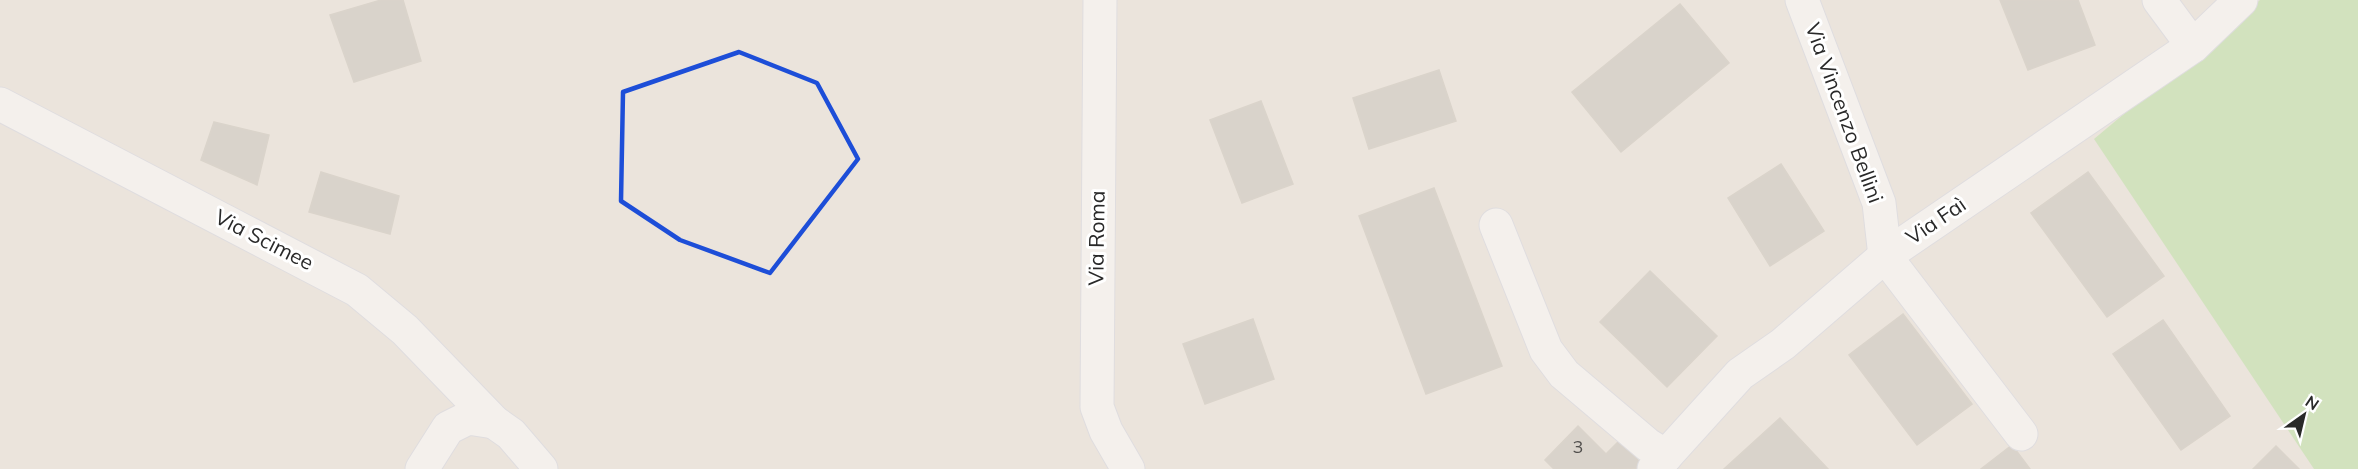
<svg xmlns="http://www.w3.org/2000/svg" width="2358" height="469" font-family="Mulish,sans-serif">
	<style>
		.green { fill: #b4e199 }
		.building { fill: #c4beb7; stroke: #c6c0b5; stroke-width: 1.5 }
		.lines { fill: none; stroke-linecap: round; stroke-linejoin: round }
		.minor-casing { stroke: #d1d5e2; stroke-width: 35 }
		.minor { stroke: #fff; stroke-width: 33 }
		.marked { fill: none; stroke: #1d4ed8; stroke-width: 4.5; stroke-linejoin: round }
		.labels { text-anchor: middle; stroke-width: 6; stroke-linejoin: round; paint-order: stroke }
		.number-label { font-size: 18px; fill: #504e4c }
		.street-label { font-size: 21px; fill: #292929; stroke: #fff }
	</style>
	<rect width="100%" height="100%" fill="#ebe4dc"/>
	<polygon class="green" points="2260,0 2358,0 2358,469 2314,469 2094,139"/>
	<g class="building">
		<polygon points="381,0 403,0 421,61 354,82 330,15"/>
		<polygon points="2000,0 2078,0 2095,45 2028,70"/>
		<polygon points="1680,4 1729,63 1621,152 1572,92"/>
		<polygon points="1439,70 1456,121 1369,149 1353,98"/>
		<polygon points="1261,101 1293,184 1242,203 1210,120"/>
		<polygon points="214,122 269,135 257,185 201,160"/>
		<polygon points="1781,164 1824,231 1770,266 1728,198"/>
		<polygon points="321,172 399,196 390,234 309,212"/>
		<polygon points="2088,172 2164,276 2107,317 2031,213"/>
		<polygon points="1434,188 1502,366 1426,394 1359,216"/>
		<polygon points="1650,271 1717,336 1667,387 1600,322"/>
		<polygon points="1903,314 1972,404 1917,445 1849,355"/>
		<polygon points="1253,319 1274,379 1205,404 1183,344"/>
		<polygon points="2163,320 2230,416 2181,450 2113,354"/>
		<polygon points="1780,418 1828,469 1724,469"/>
		<polygon points="1578,426 1606,454 1619,441 1646,468 1554,469 1545,460"/>
		<polygon points="2012,445 2030,469 1981,469"/>
		<polygon points="2276,446 2299,469 2253,469"/>
	</g>
	<g class="lines">
		<defs>
			<g id="minor">
				<polyline points="1100,0 1097,407 1106,431 1128,469"/>
				<polyline points="1802,0 1879,203 1885,256 2021,434"/>
				<polyline points="2159,0 2193,46"/>
				<polyline points="0,104 357,290 405,330 494,422 511,434 541,469"/>
				<polyline points="1496,225 1546,350 1564,374 1648,445 1666,456"/>
				<polyline points="422,469 448,428 468,418 494,422"/>
				<polyline points="1654,469 1740,374 1783,344 1885,256 2193,46 2241,0"/>
			</g>
		</defs>
		<use href="#minor" class="minor-casing"/>
		<use href="#minor" class="minor"/>
	</g>
	<path d="M0 0H2358V469H0ZM739,52l78,31 41,76 -88,114 -90,-33 -59,-39 2,-109z" fill="#ebe4dc" fill-opacity=".55" fill-rule="evenodd"/>
	<path class="marked" d="M739,52l78,31 41,76 -88,114 -90,-33 -59,-39 2,-109z"/>
	<g class="labels">
		<g class="number-label">
			<text x="1578" y="453">3</text>
		</g>
		<g class="street-label">
			<text transform="translate(1844 113) rotate(70)" y="7">Via Vincenzo Bellini</text>
			<text transform="translate(1936 221) rotate(-34)" y="7">Via Faì</text>
			<text transform="translate(1097 238) rotate(-89)" y="7">Via Roma</text>
			<text transform="translate(264 240) rotate(27)" y="7">Via Scimee</text>
		</g>
	</g>
	<g transform="translate(2304 415) rotate(34)" stroke="#ffffff" stroke-width="4.5" paint-order="stroke">
	<path d="M0-4.5L10 22L0 15L-10 22Z" fill="#292929"/>
	<text y="-9" font-size="16" font-weight="bold" text-anchor="middle" fill="#292929">N</text>
	</g>
</svg>
